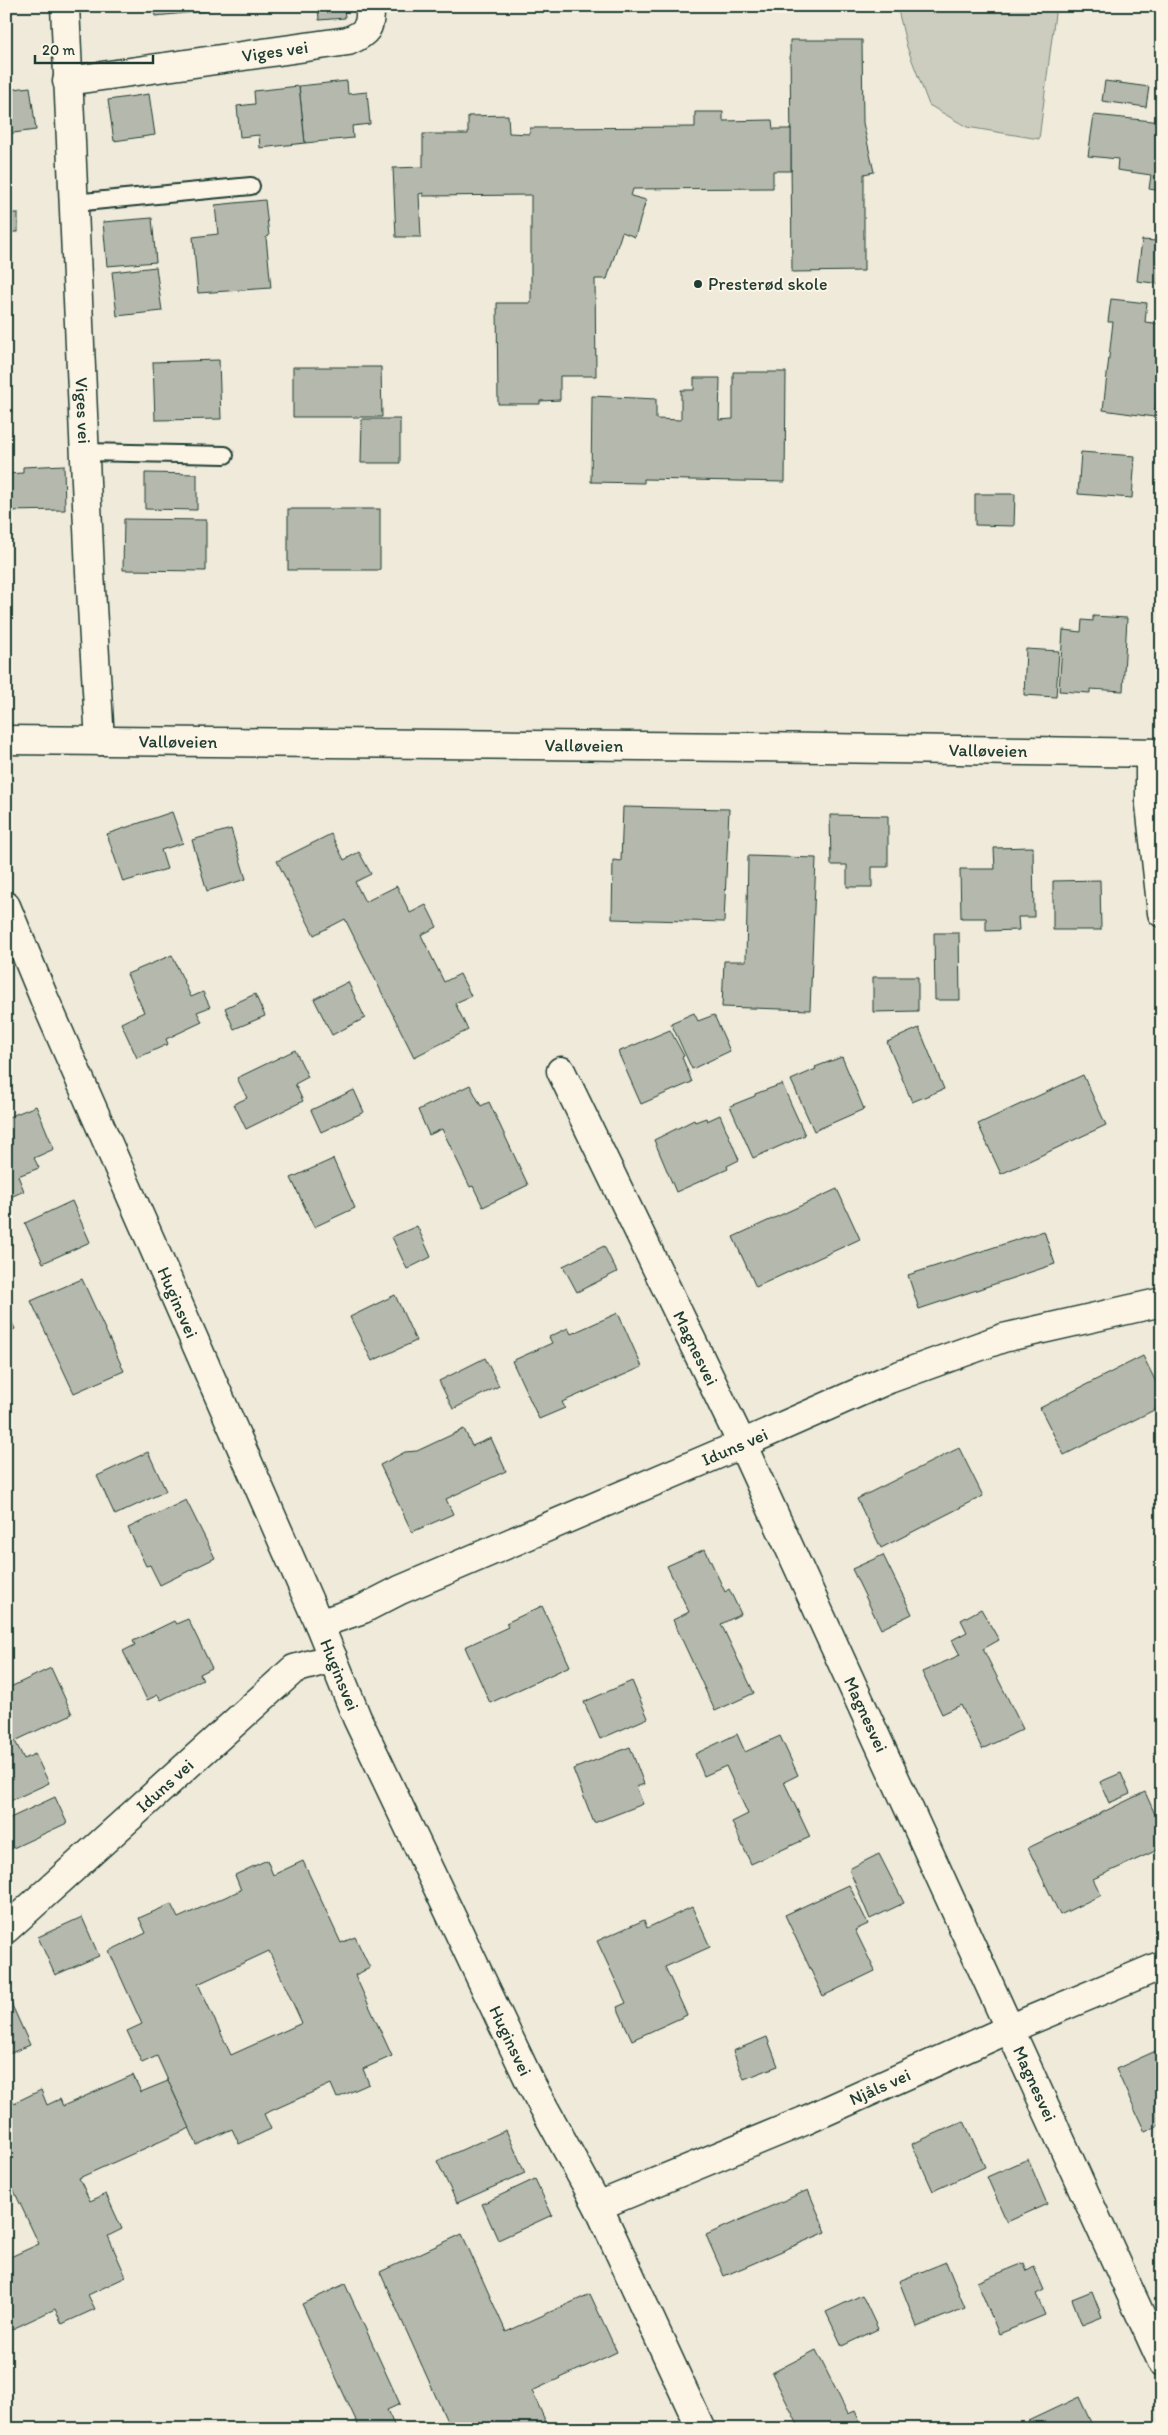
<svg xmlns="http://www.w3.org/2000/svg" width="1168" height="2435" font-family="Itim,sans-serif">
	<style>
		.green { fill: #cccdbf; stroke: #76857a }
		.building { fill: #b5b9ad; stroke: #1f3d34; fill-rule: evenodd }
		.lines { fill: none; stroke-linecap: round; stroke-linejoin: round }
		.service-casing { stroke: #1f3d34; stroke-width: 20 }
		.minor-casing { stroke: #1f3d34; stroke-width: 31 }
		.secondary-casing { stroke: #1f3d34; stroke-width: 31 }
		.service { stroke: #fcf5e5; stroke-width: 16 }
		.minor { stroke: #fcf5e5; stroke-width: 28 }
		.secondary { stroke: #fcf5e5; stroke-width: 28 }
		.poi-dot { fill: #1f3d34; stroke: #fcf5e5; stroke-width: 2 }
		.labels { text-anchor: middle; stroke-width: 4; stroke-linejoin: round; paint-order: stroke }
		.street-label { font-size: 18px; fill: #1f3d34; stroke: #fcf5e5 }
		.poi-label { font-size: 18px; fill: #1f3d34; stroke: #fcf5e5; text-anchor: start }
	</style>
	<rect width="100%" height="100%" fill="#efeada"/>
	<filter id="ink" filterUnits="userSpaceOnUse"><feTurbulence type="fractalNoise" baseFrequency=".02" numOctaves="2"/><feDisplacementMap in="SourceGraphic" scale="10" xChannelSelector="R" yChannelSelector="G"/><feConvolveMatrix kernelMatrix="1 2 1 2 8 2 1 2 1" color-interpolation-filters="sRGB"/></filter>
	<g filter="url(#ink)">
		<polygon class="green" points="897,6 1056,6 1039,139 967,127 929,105 907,47"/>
		<g class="building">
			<polygon points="153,6 206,6 207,11 155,16"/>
			<polygon points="318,6 344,6 345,18 319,20"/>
			<polygon points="790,40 862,40 863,123 874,172 864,174 864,271 792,272"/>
			<polygon points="347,81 348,94 367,92 370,124 352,126 353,138 305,143 299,86"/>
			<polygon points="1105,81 1149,87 1146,107 1102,101"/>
			<polygon points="299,86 305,143 260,148 259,135 240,137 237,106 255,104 254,91"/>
			<polygon points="30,87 36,130 6,134 6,90"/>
			<polygon points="149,94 155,135 114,141 108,100"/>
			<polygon points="695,112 723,112 723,121 772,120 773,129 791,129 791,171 773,171 773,188 633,189 631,196 646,200 635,237 622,232 607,279 595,279 596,376 560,376 560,400 540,401 540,404 498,404 497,303 531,303 531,195 423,196 423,193 419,194 421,237 396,237 393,168 423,167 423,134 468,134 468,116 508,115 509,133 530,134 530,128 695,127"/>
			<polygon points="1094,115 1162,122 1162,191 1149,189 1151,175 1117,170 1118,159 1088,156"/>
			<polygon points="265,200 269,236 266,237 271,288 198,293 193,237 218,234 215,205"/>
			<rect x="6" y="213" width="12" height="19"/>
			<polygon points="152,218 156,262 107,266 103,222"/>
			<polygon points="1159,232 1162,232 1162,284 1137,281 1142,240 1157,241"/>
			<polygon points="156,267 162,311 117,316 112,272"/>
			<polygon points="1111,299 1147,303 1145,322 1162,324 1162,354 1154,417 1103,410 1113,322 1108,322"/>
			<polygon points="219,360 221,419 155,420 153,362"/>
			<polygon points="293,367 381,367 382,417 293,417"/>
			<polygon points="733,372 786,372 785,482 644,479 644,483 591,482 592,396 656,399 656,419 681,420 681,390 694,390 694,378 720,378 719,420 733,419"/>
			<polygon points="362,419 400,419 400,463 361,463"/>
			<polygon points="1081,452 1135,456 1132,498 1078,494"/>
			<polygon points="64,465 65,510 7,511 6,533 6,474 23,473 23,467"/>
			<polygon points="145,473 197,474 197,510 145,509"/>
			<polygon points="975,494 1015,494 1014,526 975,525"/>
			<rect x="288" y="509" width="92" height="61"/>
			<polygon points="124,519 206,520 206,571 123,570"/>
			<polygon points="1093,616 1127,618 1123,691 1090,689 1090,693 1059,691 1063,630 1081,632 1082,620 1093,621"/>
			<polygon points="1026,649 1059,651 1056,697 1024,695"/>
			<polygon points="623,807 729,809 724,922 612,919 613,860 621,861"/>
			<polygon points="172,812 183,843 161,850 167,869 123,882 107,834"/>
			<polygon points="830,815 888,816 888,867 872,867 872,887 847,887 847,865 831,865"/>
			<polygon points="231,829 246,879 207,891 192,840"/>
			<polygon points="331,834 344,860 359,852 371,874 355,882 365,902 397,886 410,913 426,905 437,927 421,935 444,982 460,974 471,996 455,1003 468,1030 414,1057 345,919 314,935 277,861"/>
			<polygon points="1033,847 1034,917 1018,917 1019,930 986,931 986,918 961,918 960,869 995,869 994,848"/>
			<polygon points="748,856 816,858 810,1010 722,1007 724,961 746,961"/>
			<polygon points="1100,880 1101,930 1053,930 1053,881"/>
			<polygon points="934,933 959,933 960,1000 935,1000"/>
			<polygon points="172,955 191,997 203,992 210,1007 197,1012 202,1022 166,1039 168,1044 137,1058 121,1023 144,1012 127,974"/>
			<polygon points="873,977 918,977 918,1011 873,1012"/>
			<polygon points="348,982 365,1018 332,1035 314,999"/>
			<polygon points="255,994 265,1016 234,1029 225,1008"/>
			<polygon points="694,1013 698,1021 714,1015 730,1051 692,1069 671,1023"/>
			<polygon points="919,1028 944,1089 912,1102 887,1042"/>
			<polygon points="670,1030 684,1056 682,1057 692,1082 641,1104 618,1052"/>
			<polygon points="295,1050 308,1077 295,1084 303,1101 246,1129 234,1104 247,1098 237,1078"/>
			<polygon points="842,1057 864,1109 814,1131 791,1080 816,1069 815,1067"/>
			<polygon points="1083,1075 1106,1125 1001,1174 978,1124"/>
			<polygon points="782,1084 805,1135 753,1158 730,1106 755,1096 755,1094"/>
			<polygon points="470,1085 481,1106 489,1102 528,1185 483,1207 473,1186 470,1187 442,1129 429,1135 418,1110"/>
			<polygon points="354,1090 364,1112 321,1132 311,1110"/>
			<polygon points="36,1106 54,1149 34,1158 39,1168 18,1176 24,1191 6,1199 6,1118"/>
			<polygon points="720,1115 739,1160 727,1166 728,1169 676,1192 654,1140 694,1120 695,1122 706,1118 707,1121"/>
			<polygon points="333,1159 355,1208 314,1227 291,1178"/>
			<polygon points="837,1189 860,1239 756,1287 733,1237"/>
			<polygon points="72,1201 90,1242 43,1263 25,1223"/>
			<polygon points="417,1226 431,1257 407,1269 392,1237"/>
			<polygon points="1044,1231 1055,1264 919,1309 908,1275"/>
			<polygon points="604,1246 617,1272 577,1292 563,1266"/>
			<polygon points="82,1279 124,1371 74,1393 31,1301"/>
			<polygon points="395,1295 416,1341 372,1361 350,1317"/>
			<polygon points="6,1310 15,1329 6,1333"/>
			<polygon points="618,1313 642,1367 562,1402 565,1408 539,1419 512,1361 552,1343 549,1337 568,1328 571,1334"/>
			<polygon points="1143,1356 1162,1394 1162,1406 1064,1455 1040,1408"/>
			<polygon points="485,1358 499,1386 453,1409 439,1381"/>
			<polygon points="464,1429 472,1446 491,1438 506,1471 446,1499 453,1514 412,1532 380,1465 405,1452 417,1451"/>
			<polygon points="959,1448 983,1496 881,1548 857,1499"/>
			<polygon points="148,1452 166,1491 115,1515 97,1476"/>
			<polygon points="186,1500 215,1558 160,1585 150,1565 146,1566 128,1528"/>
			<polygon points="1162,1530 1162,1548 1155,1533"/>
			<polygon points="705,1549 725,1592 729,1589 741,1614 721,1624 754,1693 715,1711 673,1620 689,1612 667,1566"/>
			<polygon points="883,1555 912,1614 881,1629 852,1569"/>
			<polygon points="542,1606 570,1666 490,1703 465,1647 508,1627 506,1623"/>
			<polygon points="981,1609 999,1640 983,1649 1023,1729 982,1749 961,1705 942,1714 922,1672 960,1655 952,1640 967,1632 961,1620"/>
			<polygon points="188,1619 212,1668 200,1674 203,1679 161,1700 158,1695 147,1700 123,1651 135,1645 133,1641 174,1621 176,1624"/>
			<polygon points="51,1668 72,1714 15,1741 24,1759 35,1754 49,1783 6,1803 6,1689"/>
			<polygon points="632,1681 648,1718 600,1739 584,1702"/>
			<polygon points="737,1734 745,1752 780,1736 798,1775 784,1782 810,1837 751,1864 732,1822 748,1814 726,1766 704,1776 695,1754"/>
			<polygon points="630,1747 644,1784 636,1787 643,1804 594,1823 573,1769"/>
			<polygon points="1121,1773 1130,1794 1109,1803 1100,1782"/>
			<polygon points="1145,1792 1162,1830 1162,1848 1093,1879 1101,1895 1060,1915 1028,1848"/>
			<polygon points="55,1797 67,1823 11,1849 6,1840 6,1820"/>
			<polygon points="879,1854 904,1903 870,1919 849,1869"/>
			<path d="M267,1860l6,15 30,-14 38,82 14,-6 15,31 -15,7 37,81 -29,13 6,15 -32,14 -6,-14 -67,30 7,15 -32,15 -7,-15 -35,16 -40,-89 -15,7 -15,-32 15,-7 -33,-73 37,-18 -7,-15 32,-14 7,14 63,-28 -6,-15zM269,1951l33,72 -71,32 -33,-71z"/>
			<polygon points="849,1885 868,1924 855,1930 875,1971 823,1996 785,1915"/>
			<polygon points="692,1907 710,1947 665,1967 687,2015 632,2040 617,2007 626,2003 597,1941 644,1920 647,1928"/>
			<polygon points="82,1917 99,1956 55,1975 38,1937"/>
			<polygon points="6,1992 30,2045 6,2055"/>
			<polygon points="767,2037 778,2066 744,2079 733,2051"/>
			<polygon points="1160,2049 1162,2124 1145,2132 1116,2069"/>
			<polygon points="133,2075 141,2092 168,2081 190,2128 79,2178 90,2201 106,2194 122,2229 108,2236 126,2277 88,2295 95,2309 62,2324 55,2309 6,2332 6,2259 39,2244 8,2178 6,2179 6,2088 14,2103 41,2090 47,2105 60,2099 63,2106"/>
			<polygon points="964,2121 985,2167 933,2191 912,2144"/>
			<polygon points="506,2130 525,2173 457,2203 437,2161"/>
			<polygon points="1028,2159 1047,2204 1007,2222 987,2177"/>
			<polygon points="535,2179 552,2215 498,2240 482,2204"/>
			<polygon points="808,2190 826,2232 724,2276 706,2235"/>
			<polygon points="462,2234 506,2332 590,2294 617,2352 532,2391 549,2429 447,2429 450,2428 380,2272"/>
			<polygon points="946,2262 965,2308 917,2327 899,2281"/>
			<polygon points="1024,2263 1027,2271 1034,2267 1044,2290 1036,2294 1045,2315 999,2334 977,2282"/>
			<polygon points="345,2284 400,2404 387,2410 396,2429 360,2429 302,2304"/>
			<polygon points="1092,2291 1102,2317 1082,2325 1072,2299"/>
			<polygon points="862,2295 878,2329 842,2346 826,2312"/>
			<polygon points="816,2350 848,2414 855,2411 863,2429 832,2429 830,2426 825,2429 800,2429 772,2373"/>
			<polygon points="1079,2397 1094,2429 1031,2429 1028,2421"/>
		</g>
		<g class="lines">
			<defs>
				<g id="service">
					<polyline points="73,203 251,186"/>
					<polyline points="85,452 225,455"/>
				</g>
				<g id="minor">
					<path id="s1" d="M65,6l25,566 10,169"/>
					<path id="s2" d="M67,81l281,-40c19,-8 23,-13 22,-35"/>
					<polyline points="1150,753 1150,805 1162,913"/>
					<path id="s3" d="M6,906l38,92 275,626 38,94 174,366 67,122 103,223"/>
					<path id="s4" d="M561,1071l181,373 420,918"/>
					<path id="s5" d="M319,1624l44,-15 37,-19 342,-146 147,-65 114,-41 159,-36"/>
					<path id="s6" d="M6,1929l288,-260 39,-11"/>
					<path id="s7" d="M598,2206l206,-85 205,-92 153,-64"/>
				</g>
				<g id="secondary">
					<path id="s8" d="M6,740l743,7 413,6"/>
				</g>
			</defs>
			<use href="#service" class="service-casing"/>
			<use href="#minor" class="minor-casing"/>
			<use href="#secondary" class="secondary-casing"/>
			<use href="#service" class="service"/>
			<use href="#minor" class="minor"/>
			<use href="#secondary" class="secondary"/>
		</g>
	</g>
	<circle class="poi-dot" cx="698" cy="284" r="5"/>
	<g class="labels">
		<g class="street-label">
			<text dy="6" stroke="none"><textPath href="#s2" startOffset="210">Viges vei</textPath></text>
			<text dy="6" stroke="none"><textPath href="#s1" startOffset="405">Viges vei</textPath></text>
			<text dy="6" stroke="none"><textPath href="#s8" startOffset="172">Valløveien</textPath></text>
			<text dy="6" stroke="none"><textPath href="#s8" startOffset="578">Valløveien</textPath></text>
			<text dy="6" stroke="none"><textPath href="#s8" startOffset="982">Valløveien</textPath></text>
			<text dy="6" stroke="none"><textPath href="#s3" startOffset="432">Huginsvei</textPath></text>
			<text dy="6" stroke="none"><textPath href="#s4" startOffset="308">Magnesvei</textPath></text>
			<text dy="6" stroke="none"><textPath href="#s5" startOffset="452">Iduns vei</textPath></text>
			<text dy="6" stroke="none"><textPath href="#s3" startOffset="838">Huginsvei</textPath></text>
			<text dy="6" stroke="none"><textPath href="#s4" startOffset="712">Magnesvei</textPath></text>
			<text dy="6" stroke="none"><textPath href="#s6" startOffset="214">Iduns vei</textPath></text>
			<text dy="6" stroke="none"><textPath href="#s3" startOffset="1242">Huginsvei</textPath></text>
			<text dy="6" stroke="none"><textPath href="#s4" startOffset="1118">Magnesvei</textPath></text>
			<text dy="6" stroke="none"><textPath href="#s7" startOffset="306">Njåls vei</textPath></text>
		</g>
		<g class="poi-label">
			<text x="708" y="290">Presterød skole</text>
		</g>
	</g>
	<rect width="1168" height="2435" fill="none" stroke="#fcf5e5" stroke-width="25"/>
	<rect x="12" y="12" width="1143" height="2410" fill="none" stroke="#1f3d34" stroke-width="2" filter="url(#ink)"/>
	<path d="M35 55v8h118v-8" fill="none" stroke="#1f3d34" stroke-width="2.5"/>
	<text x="42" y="55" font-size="15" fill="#1f3d34" stroke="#fcf5e5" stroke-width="4" paint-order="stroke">20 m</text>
</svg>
